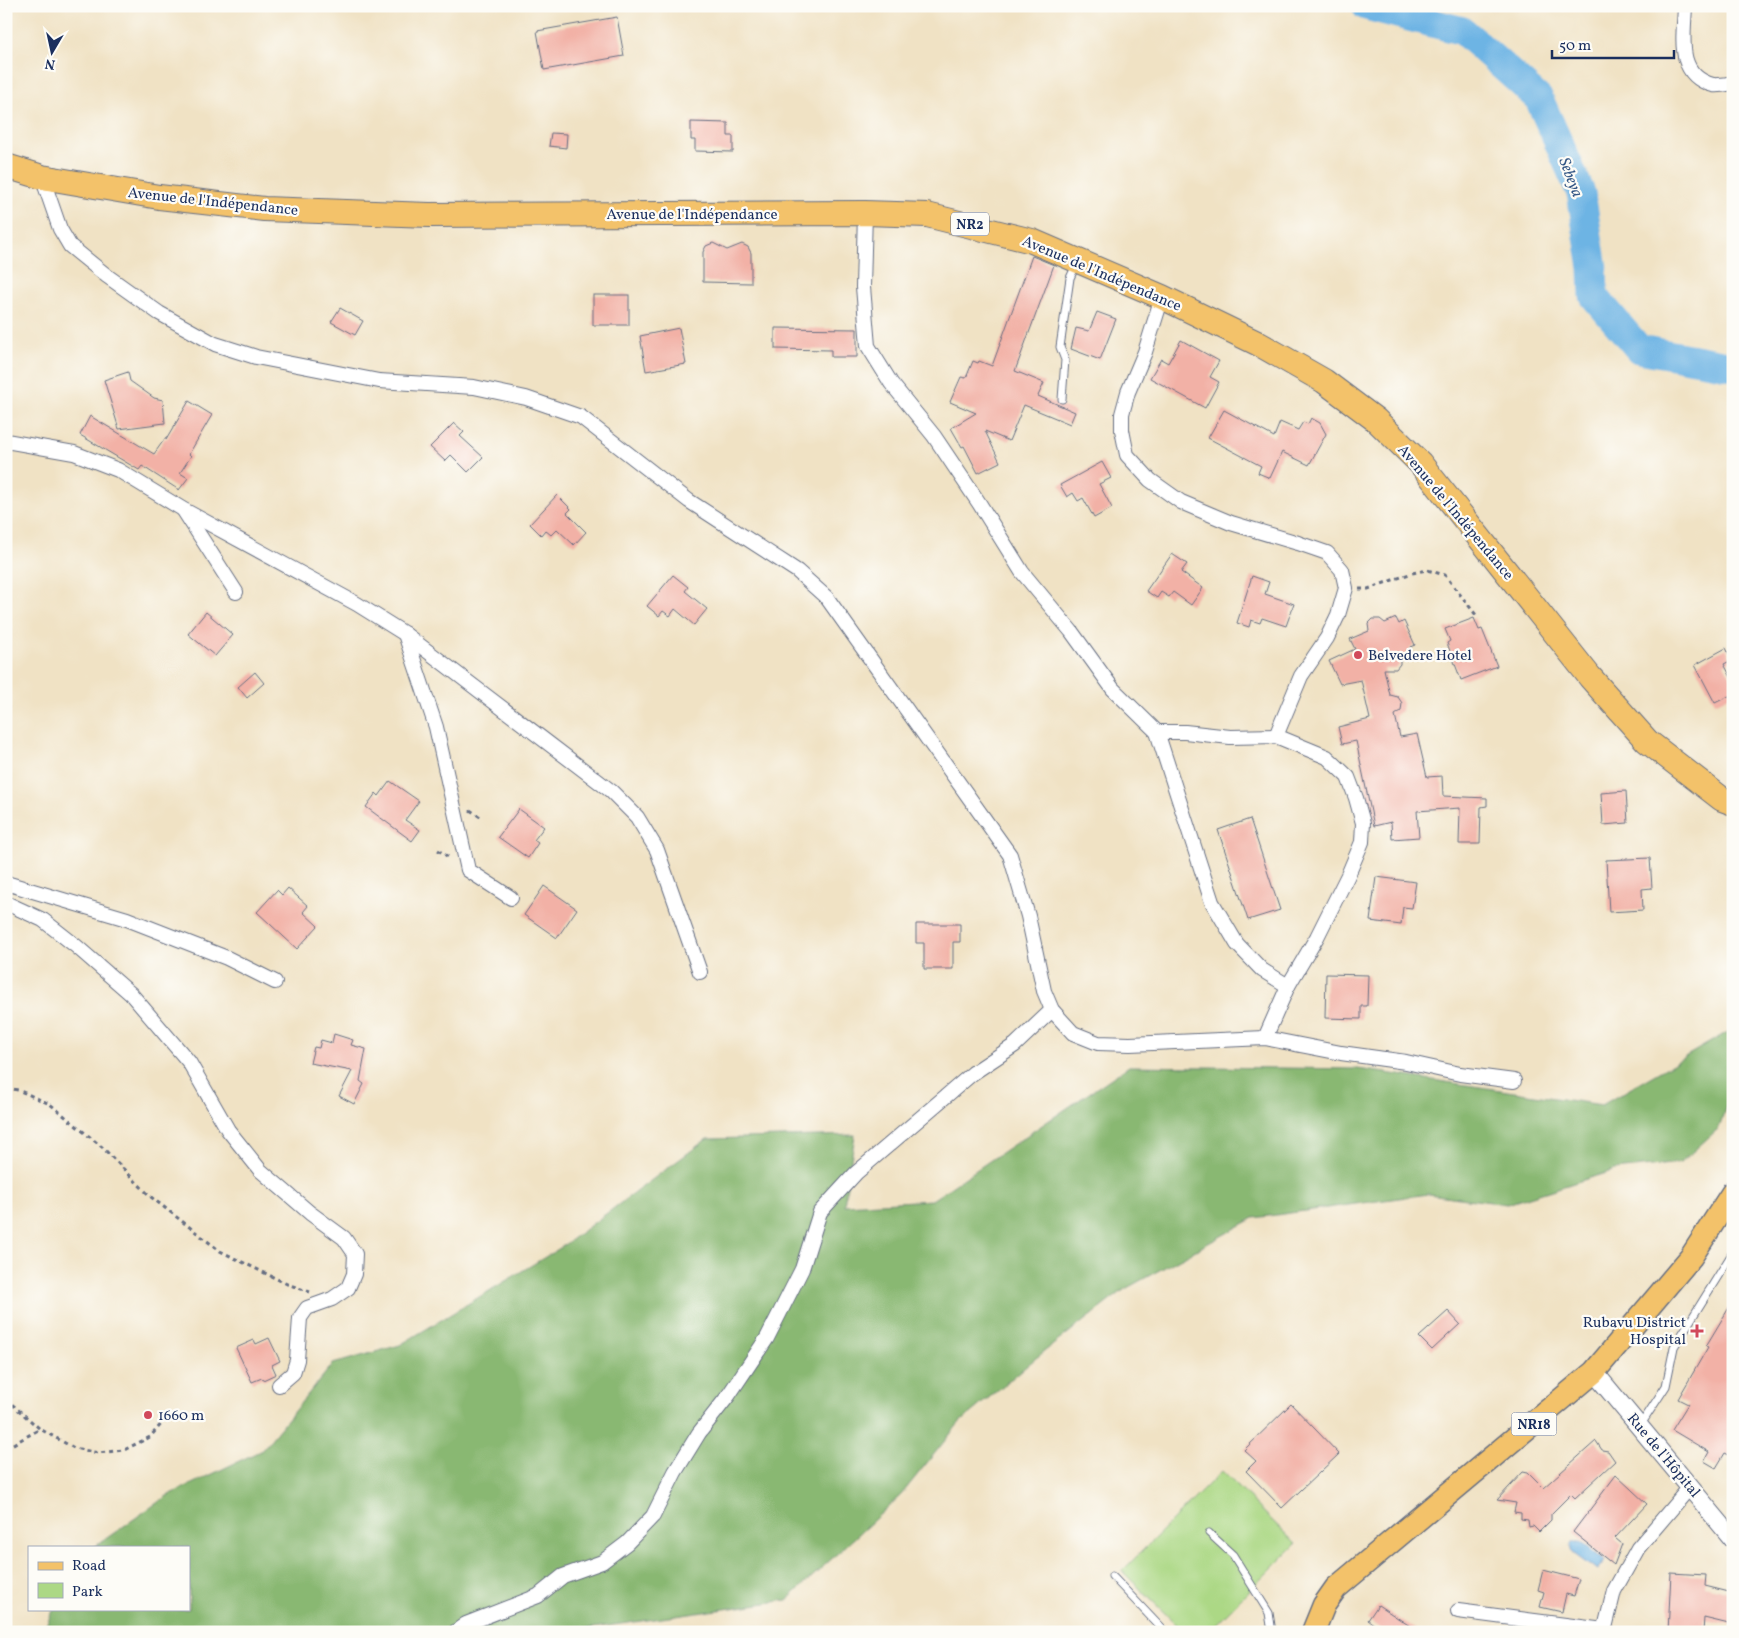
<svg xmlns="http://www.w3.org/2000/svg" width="1739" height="1638" font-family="Vollkorn,serif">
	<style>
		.green { fill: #acd885; stroke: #648472 }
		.forest { fill: #89b872; stroke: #527468 }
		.water { fill: #6db4e4; stroke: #4472a1 }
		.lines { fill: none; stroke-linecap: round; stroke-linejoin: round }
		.river { stroke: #6db4e4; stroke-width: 29 }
		.building { fill: #f2b1a6 }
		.service-casing { stroke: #666e82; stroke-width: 9 }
		.minor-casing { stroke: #666e82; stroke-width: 16 }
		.tertiary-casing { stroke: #666e82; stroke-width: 20 }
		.primary-casing { stroke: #666e82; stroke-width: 25 }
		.trunk-casing { stroke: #666e82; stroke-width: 26 }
		.path { stroke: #666e82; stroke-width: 3; stroke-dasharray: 4 4; stroke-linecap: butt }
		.service { stroke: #fff; stroke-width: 7 }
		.minor { stroke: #fff; stroke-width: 14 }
		.tertiary { stroke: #fff; stroke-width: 18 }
		.primary { stroke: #f3c26a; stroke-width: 22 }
		.trunk { stroke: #f3c26a; stroke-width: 24 }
		.poi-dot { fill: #d1495b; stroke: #fdfcf7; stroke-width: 2 }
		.labels { text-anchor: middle; stroke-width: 4.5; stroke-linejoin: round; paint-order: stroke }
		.shield { fill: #fdfcf7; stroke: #5f6c8c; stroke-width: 1 }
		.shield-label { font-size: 14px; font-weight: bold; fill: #1b2f5e }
		.street-label { font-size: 15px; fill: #1b2f5e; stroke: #fdfcf7 }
		.poi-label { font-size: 15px; fill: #1b2f5e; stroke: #fdfcf7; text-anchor: start }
		.water-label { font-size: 16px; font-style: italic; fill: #345786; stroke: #fdfcf7 }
	</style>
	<rect width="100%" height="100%" fill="#fdfcf7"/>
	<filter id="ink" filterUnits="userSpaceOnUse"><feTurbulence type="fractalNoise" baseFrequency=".02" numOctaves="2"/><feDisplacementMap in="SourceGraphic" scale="10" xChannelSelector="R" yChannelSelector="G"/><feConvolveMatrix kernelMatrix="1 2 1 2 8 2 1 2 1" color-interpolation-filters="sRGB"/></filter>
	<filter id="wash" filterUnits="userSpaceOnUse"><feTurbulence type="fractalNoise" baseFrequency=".0096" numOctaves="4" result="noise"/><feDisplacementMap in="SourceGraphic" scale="20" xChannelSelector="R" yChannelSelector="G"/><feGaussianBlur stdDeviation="1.12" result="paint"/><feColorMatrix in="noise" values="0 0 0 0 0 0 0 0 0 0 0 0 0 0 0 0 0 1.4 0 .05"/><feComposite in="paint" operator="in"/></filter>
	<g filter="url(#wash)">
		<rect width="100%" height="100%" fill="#f0e2c4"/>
		<polygon class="green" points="1222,1471 1296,1544 1208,1632 1184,1632 1122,1571"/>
		<polygon class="forest" points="1733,1029 1733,1083 1719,1128 1680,1163 1615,1170 1507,1204 1428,1194 1254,1218 1125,1289 1036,1358 960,1422 901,1495 787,1600 565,1632 43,1631 54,1609 189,1609 189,1547 94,1547 167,1496 262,1450 333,1364 400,1345 560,1248 707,1139 855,1135 844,1205 932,1200 1129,1066 1358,1069 1602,1105"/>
		<polygon class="water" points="1574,1542 1581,1542 1605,1561 1597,1571 1573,1553 1571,1546"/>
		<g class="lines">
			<polyline class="river" points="1366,6 1463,31 1539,99 1581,193 1593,268 1594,296 1639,349 1733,366"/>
		</g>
		<g id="blocks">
			<g class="building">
				<polygon points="617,17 624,56 544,70 537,31"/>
				<polygon points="691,122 728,123 728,136 733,136 733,152 695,151 695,140 691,140"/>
				<polygon points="551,133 567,134 566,148 549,146"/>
				<polygon points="713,243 727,250 742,244 748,247 751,253 751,283 703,282 703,252 706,246"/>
				<polygon points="1032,256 1054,265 1015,371 1044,383 1038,396 1075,412 1070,424 1024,405 1009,441 985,431 1000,462 978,473 964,446 962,447 951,428 976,413 950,402 961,377 966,378 973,361 978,363 979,361 992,366"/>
				<rect x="593" y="295" width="36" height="30"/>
				<polygon points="340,308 363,321 355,335 331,322"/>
				<polygon points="1097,312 1116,319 1100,360 1071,349 1076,328 1089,331"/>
				<polygon points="679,328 686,364 646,371 640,336"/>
				<polygon points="775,328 857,329 857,357 831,357 831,350 775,349"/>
				<polygon points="1181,340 1219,361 1210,377 1219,382 1205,408 1150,378 1161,359 1168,363"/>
				<polygon points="128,372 130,381 154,398 163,400 165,423 119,429 104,380"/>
				<polygon points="189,401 212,415 189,454 191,456 180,473 188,478 179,490 142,466 139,470 80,435 90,416 154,454 166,437 166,440"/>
				<polygon points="1224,410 1274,437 1280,422 1298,430 1303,422 1308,424 1311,418 1320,423 1326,434 1309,465 1282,452 1270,478 1258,473 1261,466 1208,438"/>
				<polygon points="454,423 464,432 460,436 483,457 468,472 451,455 445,461 430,447"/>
				<polygon points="1102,462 1111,478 1099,484 1112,508 1094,518 1083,498 1078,501 1073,493 1067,497 1060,485"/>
				<polygon points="557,495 571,509 567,513 586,532 574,545 557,529 551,535 545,530 541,535 530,524"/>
				<polygon points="1172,554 1187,564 1181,572 1203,588 1191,605 1173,592 1169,597 1161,592 1157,598 1146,591"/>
				<polygon points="673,575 688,587 685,591 707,609 694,625 675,609 670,616 663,611 659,616 647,606"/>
				<polygon points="1252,576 1269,582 1265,594 1294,604 1286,626 1262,618 1260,623 1251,620 1249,627 1237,623"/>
				<polygon points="206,612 233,635 215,656 188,634"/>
				<polygon points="1396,618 1399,624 1404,621 1415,645 1410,647 1411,651 1400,657 1400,664 1396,669 1384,669 1390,695 1398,697 1402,703 1401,711 1395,715 1400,737 1417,734 1427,777 1442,776 1443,796 1487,798 1487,806 1481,807 1480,844 1459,844 1460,808 1417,811 1419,837 1392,839 1391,822 1374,826 1356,741 1342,744 1338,727 1370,719 1361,680 1340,684 1329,661 1355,649 1350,639 1369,631 1368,624 1373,619 1380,619 1385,623"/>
				<polygon points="1474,618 1479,630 1482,629 1497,666 1461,680 1447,643 1450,641 1445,629"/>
				<polygon points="1726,648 1732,660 1724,664 1733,681 1733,694 1715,703 1695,665"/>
				<polygon points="255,672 264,683 247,698 238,687"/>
				<polygon points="390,781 419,801 405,820 420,830 412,841 366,807 376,793 379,796"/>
				<polygon points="1626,791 1628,823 1603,825 1601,793"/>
				<polygon points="519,809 544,827 534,840 538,843 528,858 498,837"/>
				<polygon points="1250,819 1280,910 1248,920 1218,830"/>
				<polygon points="1650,858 1652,888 1642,889 1643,910 1609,912 1606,860"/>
				<polygon points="1376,877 1416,882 1412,908 1403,907 1401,925 1370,921"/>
				<polygon points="544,886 577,909 557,938 524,915"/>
				<polygon points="288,888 308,906 303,912 318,926 297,949 257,912 277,890 282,895"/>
				<polygon points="916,924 960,924 960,942 953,942 953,969 924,969 924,943 916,943"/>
				<polygon points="1326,974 1368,975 1367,1006 1361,1006 1361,1019 1325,1018"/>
				<polygon points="334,1034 353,1040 351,1045 366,1049 360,1081 364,1084 354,1104 339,1096 352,1071 310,1063 314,1047 319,1048 321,1040 332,1043"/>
				<polygon points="1733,1301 1733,1457 1725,1453 1716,1468 1704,1461 1709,1452 1672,1430 1688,1404 1678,1399 1708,1347 1706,1346"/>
				<polygon points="1448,1311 1460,1324 1432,1350 1419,1337"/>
				<polygon points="269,1338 280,1361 272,1365 276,1374 263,1380 262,1378 252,1382 236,1348 254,1340 256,1344"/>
				<polygon points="1291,1404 1339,1454 1282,1508 1246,1471 1256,1461 1244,1450"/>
				<polygon points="1596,1441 1602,1450 1608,1451 1615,1461 1575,1498 1571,1494 1551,1514 1551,1520 1539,1532 1533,1526 1529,1527 1528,1520 1521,1519 1521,1513 1514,1512 1516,1503 1497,1500 1523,1472 1528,1473 1543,1488"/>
				<polygon points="1616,1475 1647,1504 1615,1538 1622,1544 1614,1565 1573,1532"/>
				<polygon points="1543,1570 1579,1579 1574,1596 1566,1594 1562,1612 1540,1607 1544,1592 1538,1590"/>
				<polygon points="1671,1573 1706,1575 1705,1586 1733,1593 1733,1625 1704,1618 1703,1632 1668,1632"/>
				<polygon points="1378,1605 1419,1632 1385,1632 1368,1620"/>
			</g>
		</g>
	</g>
	<g filter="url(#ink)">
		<use href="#blocks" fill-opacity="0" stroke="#666e82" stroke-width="1"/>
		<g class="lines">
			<defs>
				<g id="service">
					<polyline points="1062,399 1065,360 1060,347 1070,278 1077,263"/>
					<polyline points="1640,1426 1666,1386 1674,1347 1733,1252"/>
					<polyline points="1209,1533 1233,1555 1269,1613 1272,1632"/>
					<polyline points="1112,1576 1165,1632"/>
				</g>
				<g id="minor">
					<path d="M1685,6c-1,30 -10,69 28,79 6,1 14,-1 20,-2"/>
					<polyline points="42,177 60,229 70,246 107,276 159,313 215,344 256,357 379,381 474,387 526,398 581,417 689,501 797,571 827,598 1010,855 1028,916 1044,991 1052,1010 1073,1033 1098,1043 1130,1044 1265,1038 1341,1053 1406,1062 1460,1074 1514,1081"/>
					<polyline points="865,213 863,287 868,346 891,383 934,436 979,503 1022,572 1071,631 1113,689 1157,732 1212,902 1237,944 1262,970 1288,986"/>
					<polyline points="1162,297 1145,352 1128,392 1122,414 1122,430 1127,455 1150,480 1181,502 1231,523 1298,543 1327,553 1342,570 1346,588 1338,615 1327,638 1301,676 1276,736"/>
					<polyline points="6,441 74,453 118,470 184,510 357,604 405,634 611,791 637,817 657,850 700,972"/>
					<polyline points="184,511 236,592"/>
					<polyline points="405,634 436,727 468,870 511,898"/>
					<polyline points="1157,732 1185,732 1230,737 1276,736 1327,757 1348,777 1356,798 1363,823 1362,842 1348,875 1317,937 1288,986 1265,1038"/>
					<polyline points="6,883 127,919 227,958 275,982"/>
					<polyline points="6,903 43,920 76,946 131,994 189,1062 228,1130 260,1170 310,1213 344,1238 355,1254 354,1274 348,1288 332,1299 307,1308 300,1318 297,1360 293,1373 279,1385"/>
					<polyline points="1458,1611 1604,1630"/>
					<polyline points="455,1632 466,1624 538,1596 563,1576 602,1562 627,1543 653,1516 675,1472 699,1433 728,1396 767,1338 802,1269 820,1212 856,1173 973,1073 1015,1045 1052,1010"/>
					<polyline points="1604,1632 1614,1591 1638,1548 1690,1487"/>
				</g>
				<polyline id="tertiary" points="1594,1372 1733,1539"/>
				<polyline id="primary" points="1313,1632 1324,1605 1336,1588 1594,1372 1691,1257 1733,1192"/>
				<polyline id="trunk" points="6,166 42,177 159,197 264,209 429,215 865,213 927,215 1032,241 1162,297 1259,344 1324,381 1376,420 1420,463 1590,677 1647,741 1722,799 1733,803"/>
			</defs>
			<use href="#service" class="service-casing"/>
			<use href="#minor" class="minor-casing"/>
			<use href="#tertiary" class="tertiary-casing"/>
			<use href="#primary" class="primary-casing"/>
			<use href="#trunk" class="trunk-casing"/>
			<g class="path">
				<polyline points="1359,589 1368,589 1412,573 1427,570 1445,575 1476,615"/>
				<polyline points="470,810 482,818"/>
				<polyline points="438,850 450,858"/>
				<polyline points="6,1088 18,1090 50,1104 102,1147 151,1197 220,1251 287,1284 310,1292"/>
				<polyline points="6,1399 40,1429 74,1448 98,1453 124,1450 150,1437 163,1422"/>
				<polyline points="6,1448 40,1429"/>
			</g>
			<use href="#service" class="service"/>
			<use href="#minor" class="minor"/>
			<use href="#tertiary" class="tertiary"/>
			<use href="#primary" class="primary"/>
			<use href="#trunk" class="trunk"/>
		</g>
	</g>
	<g class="poi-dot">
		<circle cx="1358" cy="655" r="5"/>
		<path d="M1694.5 1323.5h5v5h5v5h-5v5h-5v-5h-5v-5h5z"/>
		<circle cx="148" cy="1415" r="5"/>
	</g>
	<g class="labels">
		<g class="shield">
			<rect x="951" y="212.5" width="38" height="23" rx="4"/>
			<rect x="1511.5" y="1412.5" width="45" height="23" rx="4"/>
		</g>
		<g class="shield-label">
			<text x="970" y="229">NR2</text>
			<text x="1534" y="1429">NR18</text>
		</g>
		<g class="street-label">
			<text transform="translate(213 201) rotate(6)" y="5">Avenue de l'Indépendance</text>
			<text x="692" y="219">Avenue de l'Indépendance</text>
			<text transform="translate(1102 273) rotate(23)" y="5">Avenue de l'Indépendance</text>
			<text transform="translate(1456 512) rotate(50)" y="5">Avenue de l'Indépendance</text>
			<text transform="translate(1664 1455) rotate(50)" y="5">Rue de l'Hôpital</text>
		</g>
		<g class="poi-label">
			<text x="1368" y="660">Belvedere Hotel</text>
			<text x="1686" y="1327" text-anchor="end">Rubavu District<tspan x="1686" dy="17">Hospital</tspan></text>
			<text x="158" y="1420">1660 m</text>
		</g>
		<g class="water-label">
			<text transform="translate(1572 177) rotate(69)" y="6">Sebeya</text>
		</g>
	</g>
	<rect width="1739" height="1638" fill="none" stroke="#fdfcf7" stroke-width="25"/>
	<rect x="28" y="1546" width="162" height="65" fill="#fdfcf7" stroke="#a3aaba"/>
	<rect x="38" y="1562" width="25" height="8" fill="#f3c26a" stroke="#a3aaba"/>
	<text x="72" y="1570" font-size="15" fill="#1b2f5e">Road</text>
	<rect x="38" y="1583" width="25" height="15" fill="#acd885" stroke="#a3aaba"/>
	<text x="72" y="1596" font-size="15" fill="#1b2f5e">Park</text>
	<g transform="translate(52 52) rotate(189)" stroke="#fdfcf7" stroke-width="4" paint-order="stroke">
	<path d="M0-4L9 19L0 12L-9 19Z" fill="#1b2f5e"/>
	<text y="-8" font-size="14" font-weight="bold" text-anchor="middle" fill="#1b2f5e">N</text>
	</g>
	<path d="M1552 50v8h122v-8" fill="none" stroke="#1b2f5e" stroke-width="2.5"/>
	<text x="1559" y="50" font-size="15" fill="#1b2f5e" stroke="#fdfcf7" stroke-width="4" paint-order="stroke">50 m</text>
</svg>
